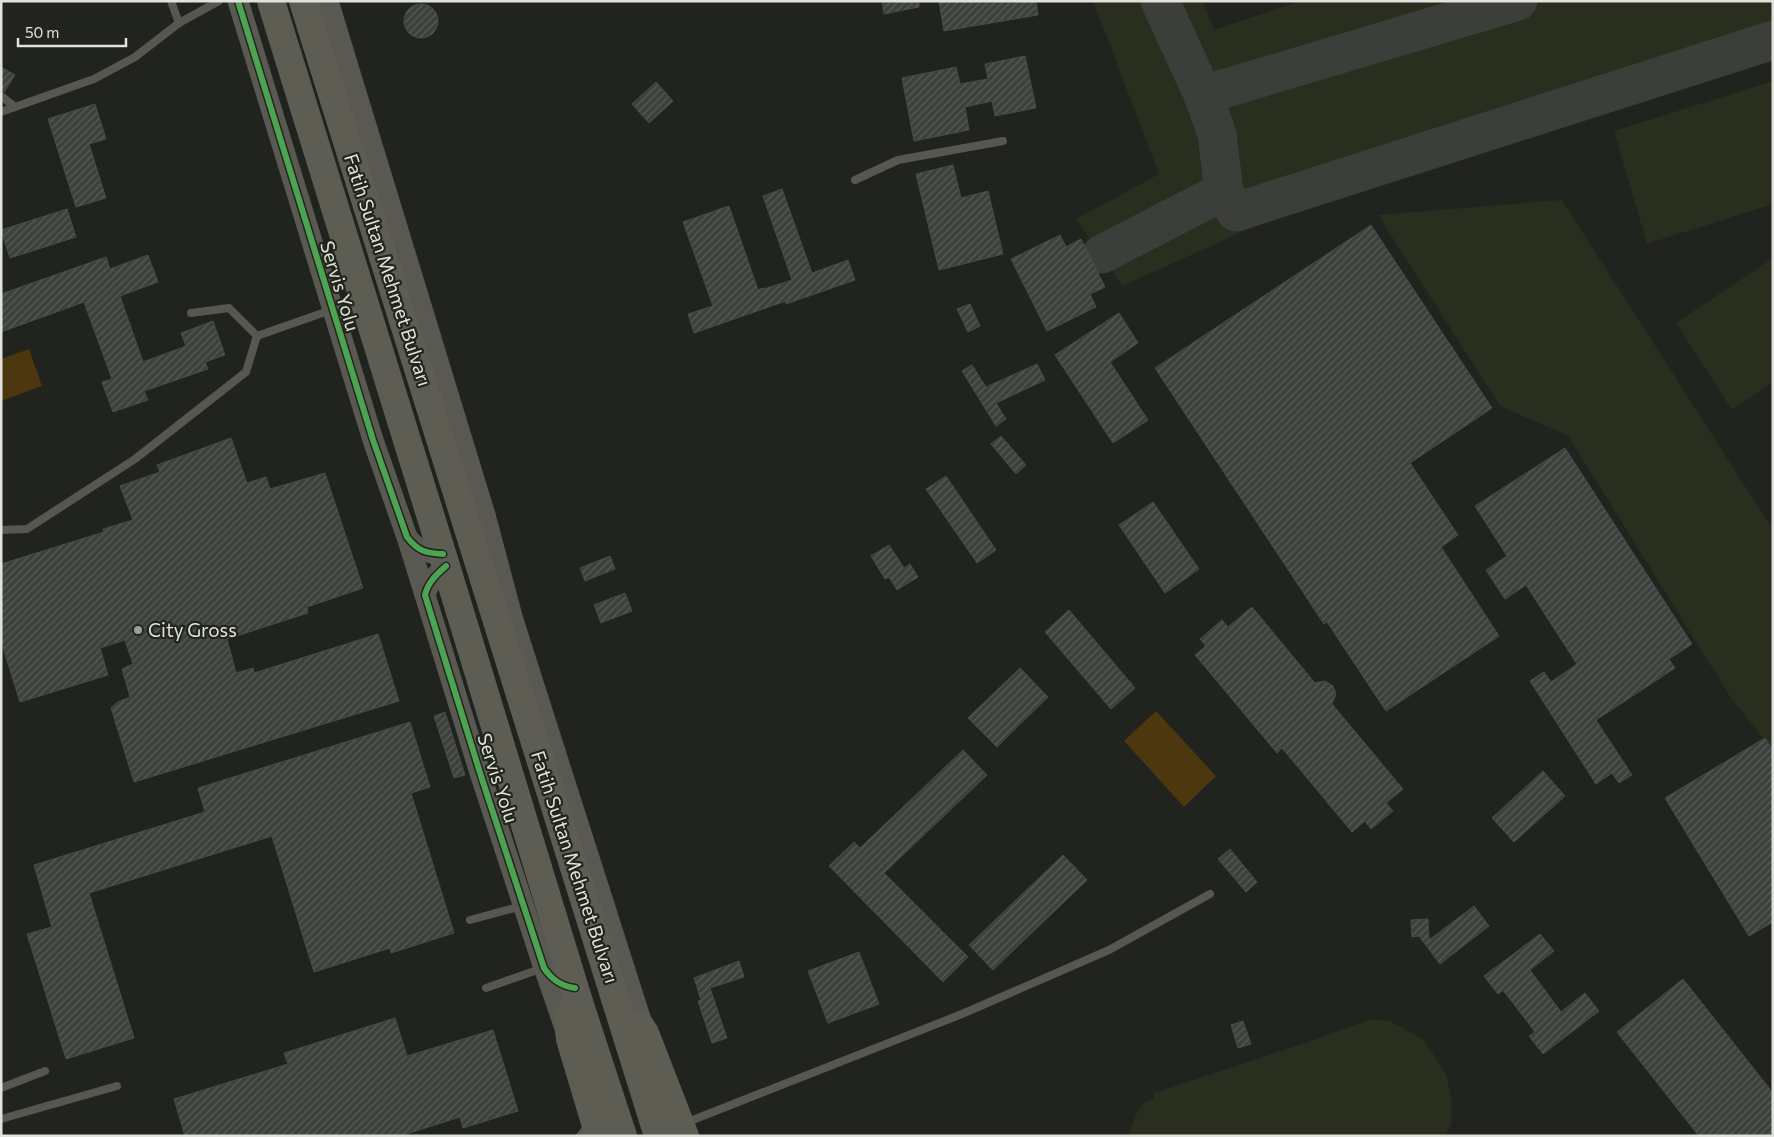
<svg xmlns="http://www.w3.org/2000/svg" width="1774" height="1137" font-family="Commissioner,sans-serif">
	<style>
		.built { fill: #292e1f }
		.green { fill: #4c370e }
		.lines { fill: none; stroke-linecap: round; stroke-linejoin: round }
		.taxiway { stroke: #3c3e39; stroke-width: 39 }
		.building { fill: url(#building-hatch); stroke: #484b46 }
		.lane { stroke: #57574f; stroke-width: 8 }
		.secondary { stroke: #595951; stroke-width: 21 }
		.highway { stroke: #5d5d54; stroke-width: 28 }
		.cycleway-casing { stroke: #22261b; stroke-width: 9 }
		.cycleway { stroke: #4ca352; stroke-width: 6 }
		.poi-dot { fill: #9d9f99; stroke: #22261b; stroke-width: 2 }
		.labels { text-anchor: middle; stroke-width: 4.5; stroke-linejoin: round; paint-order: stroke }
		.street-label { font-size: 19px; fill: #e0e2db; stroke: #22261b }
		.poi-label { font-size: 19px; fill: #e0e2db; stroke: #22261b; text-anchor: start }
	</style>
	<defs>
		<pattern id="building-hatch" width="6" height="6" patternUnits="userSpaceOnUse" patternTransform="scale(1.25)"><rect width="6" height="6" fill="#3d413d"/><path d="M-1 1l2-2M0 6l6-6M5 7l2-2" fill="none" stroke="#595c58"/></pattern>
	</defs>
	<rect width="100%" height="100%" fill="#21231e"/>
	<g class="built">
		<polygon points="1093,1 1203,1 1214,30 1300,1 1773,1 1773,45 1649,84 1336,190 1122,286 1076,219 1159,174"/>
		<polygon points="1773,81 1773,204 1647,244 1614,131"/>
		<polygon points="1562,200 1773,530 1773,750 1731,698 1568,436 1500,406 1378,215"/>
		<polygon points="1773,258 1773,382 1732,410 1676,323"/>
		<polygon points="1371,1019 1390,1021 1424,1040 1446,1074 1451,1096 1451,1124 1445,1136 1128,1136 1137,1113 1144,1103 1154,1098 1154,1093 1308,1042"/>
	</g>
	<g class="green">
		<polygon points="29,349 42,386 1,401 1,359"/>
		<polygon points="1156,711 1216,776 1184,807 1124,741"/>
	</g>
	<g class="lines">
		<g class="taxiway">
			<polyline points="1160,1 1203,95 1217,134 1224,191 1236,212 1773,40"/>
			<polyline points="1203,95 1518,1"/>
			<polyline points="1102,254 1224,191"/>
		</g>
	</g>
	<g class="building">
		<polygon points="882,1 919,1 919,7 884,14"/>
		<polygon points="939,1 1036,1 1038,15 944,31"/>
		<circle cx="421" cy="21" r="17"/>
		<polygon points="1025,56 1036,108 995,116 992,101 965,107 969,130 914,141 902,78 956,67 960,84 988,79 985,64"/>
		<polygon points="1,67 15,75 4,92 1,90"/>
		<polygon points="656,82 673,101 649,123 632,104"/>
		<polygon points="95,104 106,139 89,144 106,198 76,207 48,119"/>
		<polygon points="953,165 961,198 988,191 1003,254 939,270 916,174"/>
		<polygon points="782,189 812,273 848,260 855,280 786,304 786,301 694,333 688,314 713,306 683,222 729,206 758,290 763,288 764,289 792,280 763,196"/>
		<polygon points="67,209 76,237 10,258 1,230"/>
		<polygon points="1371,225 1492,408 1410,463 1458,535 1441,547 1499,636 1386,711 1327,622 1324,624 1155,368"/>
		<polygon points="1060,235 1066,247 1081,239 1105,287 1090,294 1096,307 1047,331 1011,259"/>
		<polygon points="148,255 158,282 120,296 143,362 186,346 181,333 213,321 225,355 205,362 208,369 144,391 148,400 113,412 102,382 112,379 84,302 1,332 1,294 106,257 110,269"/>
		<polygon points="970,304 980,326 968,332 957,309"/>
		<polygon points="1119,313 1138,343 1110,362 1148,420 1113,443 1055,355"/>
		<polygon points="1037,364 1045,380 996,403 1006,419 996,426 962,371 972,365 986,387"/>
		<polygon points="1001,436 1026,465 1016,474 991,444"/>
		<polygon points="231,438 247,483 266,477 270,489 325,473 363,588 307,607 308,613 227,639 236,673 253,668 254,673 378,634 399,701 134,782 111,708 118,702 130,697 122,669 133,664 125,640 100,648 108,675 20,702 1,641 1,564 104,532 103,529 133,520 120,486 160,472 157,465"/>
		<polygon points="1565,448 1692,644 1669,659 1675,668 1596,720 1632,775 1619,783 1612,773 1596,784 1530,681 1544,672 1551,682 1577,664 1526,585 1505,599 1486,570 1507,556 1475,506"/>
		<polygon points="946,476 996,550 977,563 926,489"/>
		<polygon points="1153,502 1199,569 1165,593 1119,525"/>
		<polygon points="889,545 904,568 910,564 918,577 897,590 889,577 885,579 871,556"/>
		<polygon points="610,556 615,569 585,581 580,568"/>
		<polygon points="625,593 632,611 601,623 594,605"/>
		<polygon points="1252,607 1315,683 1325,681 1333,686 1336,694 1332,704 1403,789 1386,803 1393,811 1371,829 1365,821 1352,832 1282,748 1277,753 1195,655 1206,646 1200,639 1222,620 1228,627"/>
		<polygon points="1069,610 1135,688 1111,709 1045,632"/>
		<polygon points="1020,668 1048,697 997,747 968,718"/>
		<polygon points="445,712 465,775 454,778 434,716"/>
		<polygon points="410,722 430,787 411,793 454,933 391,953 390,948 314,972 272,836 89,893 134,1038 66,1059 27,934 52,927 34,865 205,812 198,788"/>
		<polygon points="1765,738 1773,751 1773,922 1749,936 1665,798"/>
		<polygon points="963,750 987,775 884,873 968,957 943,982 829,866 854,842 860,848"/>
		<polygon points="1543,771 1565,796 1514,842 1492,818"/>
		<polygon points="1230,849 1257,882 1246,892 1218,859"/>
		<polygon points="1063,855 1087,880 993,970 969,945"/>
		<polygon points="1474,906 1489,926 1440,964 1419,936 1412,937 1411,920 1428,919 1429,940"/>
		<polygon points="1540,934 1554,951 1530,970 1561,1012 1585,993 1599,1011 1543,1054 1529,1036 1535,1032 1503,990 1498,994 1484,976"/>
		<polygon points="859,952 879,1004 828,1023 808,971"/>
		<polygon points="739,961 744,977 710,988 727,1038 712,1043 698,1001 701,1000 694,978"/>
		<polygon points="1683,979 1773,1093 1773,1136 1699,1136 1617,1032"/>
		<polygon points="395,1018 407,1056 493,1030 518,1111 463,1128 460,1117 400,1136 185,1136 174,1099 288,1064 284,1053"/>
		<polygon points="1243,1021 1251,1044 1238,1048 1231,1025"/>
	</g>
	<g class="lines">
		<g class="lane">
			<polyline points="171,1 179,23"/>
			<polyline points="1,96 15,107"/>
			<polyline points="1,112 94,79 135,57 179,23 219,1"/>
			<polyline points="855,180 898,160 1003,141"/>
			<polyline points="191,313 229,308 257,336"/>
			<polyline points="257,336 331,310"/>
			<polyline points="1,530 27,529 135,459 246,372 257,336"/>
			<polyline points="470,920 522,906"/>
			<polyline points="486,988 543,968"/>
			<polyline points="1,1088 45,1071"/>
			<polyline points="1,1119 117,1086"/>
			<polyline points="685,1123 962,1014 1109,950 1210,894"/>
			<polyline points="580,1136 584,1131 592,1128"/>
		</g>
		<g class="secondary">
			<path d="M238,1l135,439 34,97c11,14 18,16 36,17"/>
			<polyline points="328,1 485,515 473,540"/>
			<polyline points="485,515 513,620"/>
			<polyline points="407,537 425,595"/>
			<path d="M446,566c-9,8 -18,16 -21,29l56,181 63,192c8,12 17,18 31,20"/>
			<polyline points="490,599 513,620 645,1033"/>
			<polyline points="545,970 567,1034"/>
		</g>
		<g class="highway">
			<polyline points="271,1 446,566 579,1002 623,1136"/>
			<polyline points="303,1 658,1136"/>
			<polyline points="579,1002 571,1012 568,1021 570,1039 599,1136"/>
			<polyline points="639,1024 645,1033 685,1136"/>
		</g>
		<defs>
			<g id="cycleway">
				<path d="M238,1l135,439 34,97c11,14 18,16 36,17"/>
				<path d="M446,566c-9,8 -18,16 -21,29l56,181 63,192c8,12 17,18 31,20"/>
			</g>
		</defs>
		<use href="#cycleway" class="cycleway-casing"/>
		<use href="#cycleway" class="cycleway"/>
	</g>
	<circle class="poi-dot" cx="138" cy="630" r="5"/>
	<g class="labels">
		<g class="street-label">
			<text transform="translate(388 270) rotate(72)" y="7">Fatih Sultan Mehmet Bulvarı</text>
			<text transform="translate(340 286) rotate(73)" y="7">Servis Yolu</text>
			<text transform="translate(498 778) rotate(72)" y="7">Servis Yolu</text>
			<text transform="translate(575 867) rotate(72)" y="7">Fatih Sultan Mehmet Bulvarı</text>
		</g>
		<g class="poi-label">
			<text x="148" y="637">City Gross</text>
		</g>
	</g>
	<rect width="1774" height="1137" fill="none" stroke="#e0e2db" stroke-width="5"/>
	<path d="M18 38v8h108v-8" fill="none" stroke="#e0e2db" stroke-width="2.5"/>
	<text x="25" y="38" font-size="15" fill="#e0e2db" stroke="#22261b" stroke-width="4" paint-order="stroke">50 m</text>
</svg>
